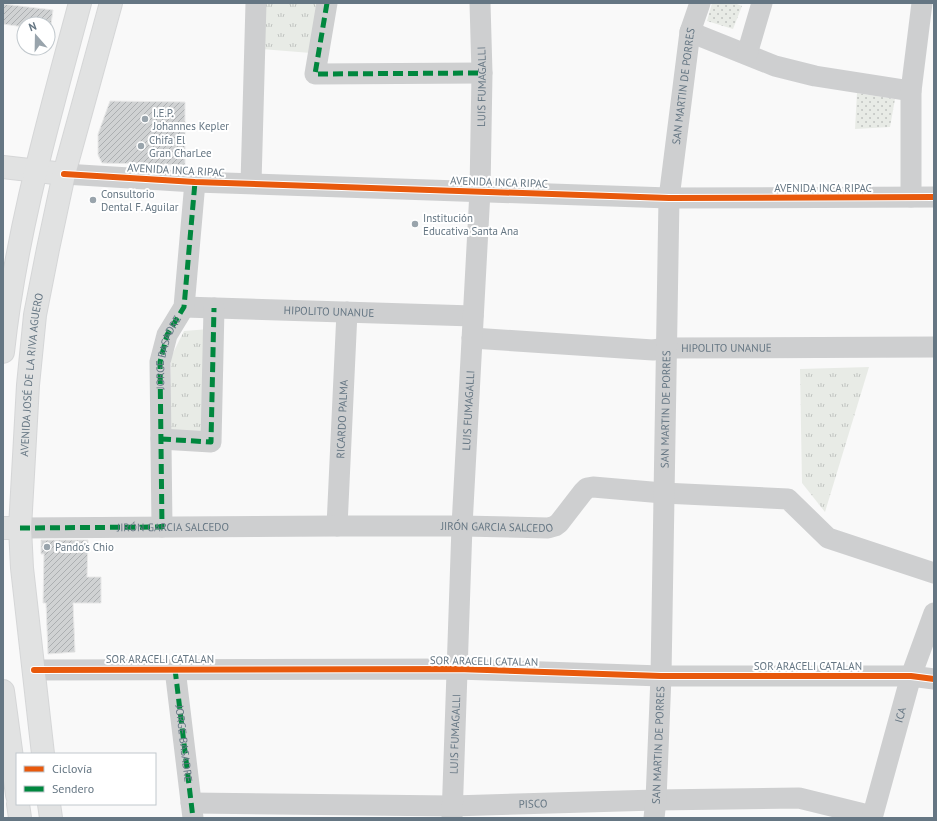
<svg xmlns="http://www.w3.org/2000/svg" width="937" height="821" font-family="'PT Sans',sans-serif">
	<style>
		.grass { fill: url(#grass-tufts) }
		.garden { fill: url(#garden-dots) }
		.building { fill: url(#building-hatch); stroke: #e8e8e8 }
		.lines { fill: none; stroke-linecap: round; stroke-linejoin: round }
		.secondary-casing { stroke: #d5d6d7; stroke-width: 24 }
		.primary-casing { stroke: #d5d6d7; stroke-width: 24 }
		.street { stroke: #cecfd0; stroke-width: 21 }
		.secondary { stroke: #e1e2e2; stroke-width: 22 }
		.primary { stroke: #e1e2e2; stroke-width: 22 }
		.quiet { stroke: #00873e; stroke-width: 5; stroke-dasharray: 10 5; stroke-linecap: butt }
		.cycleway-casing { stroke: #fff; stroke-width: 8 }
		.cycleway { stroke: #e8590c; stroke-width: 6 }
		.poi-dot { fill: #99a4ac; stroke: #fff; stroke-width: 1.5 }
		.labels { text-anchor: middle; stroke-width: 4; stroke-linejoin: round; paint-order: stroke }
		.street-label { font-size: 11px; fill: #657683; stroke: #fff }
		.poi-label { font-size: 11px; fill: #657683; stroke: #fff; text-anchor: start }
	</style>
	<defs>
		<pattern id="grass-tufts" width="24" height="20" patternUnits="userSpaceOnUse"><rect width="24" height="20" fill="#e8ebe6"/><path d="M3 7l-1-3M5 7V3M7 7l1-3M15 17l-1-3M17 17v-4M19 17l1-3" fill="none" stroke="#c0c3c0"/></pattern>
		<pattern id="garden-dots" width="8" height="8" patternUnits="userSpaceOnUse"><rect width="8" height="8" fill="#e8ebe6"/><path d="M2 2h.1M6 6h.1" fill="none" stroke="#c0c3c0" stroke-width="1.8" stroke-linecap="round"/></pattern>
		<pattern id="building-hatch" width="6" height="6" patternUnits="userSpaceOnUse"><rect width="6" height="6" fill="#d0d2d3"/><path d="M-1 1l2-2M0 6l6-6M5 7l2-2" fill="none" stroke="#acafb1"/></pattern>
	</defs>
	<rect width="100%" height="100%" fill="#f9f9f9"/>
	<g class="grass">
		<polygon points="263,3 317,3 311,53 261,49"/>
		<polygon points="209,329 206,438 170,434 171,357 184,331"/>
		<polygon points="869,367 825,512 802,483 800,369"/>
	</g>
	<g class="garden">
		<polygon points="712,3 734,3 742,6 733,29 707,21"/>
		<polygon points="857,93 895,99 890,127 855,129"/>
	</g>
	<g class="building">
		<polygon points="3,4 53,10 50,31 48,30 48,24 24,24 24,27 3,24"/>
		<polygon points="110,101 185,102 185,165 102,163 98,155 98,134"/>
		<polygon points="41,540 88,540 87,577 101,577 101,603 73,603 75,652 48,654 46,603 43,603 44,554 41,554"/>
	</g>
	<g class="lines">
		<defs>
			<g id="secondary">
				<polyline points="3,167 64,174"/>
				<polyline points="3,528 20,528"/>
			</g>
			<g id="primary">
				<path d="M3,352c13,-121 46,-233 77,-349"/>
				<polyline points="3,691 17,795"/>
				<path id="s11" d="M43,754l-21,-186 -2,-40 8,-143 7,-70 13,-66 16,-75 47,-171"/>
				<polyline points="18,804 20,818"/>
				<polyline points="49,804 51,818"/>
			</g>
		</defs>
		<use href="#secondary" class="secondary-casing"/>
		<use href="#primary" class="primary-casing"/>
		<g class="street">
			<polyline points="327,3 315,74 482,73"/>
			<polyline points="690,32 775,66 815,76 911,91"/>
			<polyline points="747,54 762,3"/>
			<polyline points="64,174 195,182 669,198 934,197"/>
			<polyline points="251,183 256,3"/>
			<polyline points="911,197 911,91 922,3"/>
			<path id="s1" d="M184,307l289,9"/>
			<path id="s2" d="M472,338l181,12 14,-2 267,-1"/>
			<polyline points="161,439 211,442 214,308"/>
			<path id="s3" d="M337,526l10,-214"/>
			<path id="s4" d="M162,527l-2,-165 7,-27 17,-28 11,-125"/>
			<path id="s5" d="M20,528l317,-2h125l86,2 7,-2 4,-3 24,-31 4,-4 6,-1 70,6 125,6 40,39 106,35"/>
			<path id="s6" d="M175,669l18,149"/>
			<polyline points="34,670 457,669 661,676 911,676 934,679"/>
			<path id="s7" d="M191,803l261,3 204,-6 143,-2 73,18"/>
			<path id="s8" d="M452,818l10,-292 18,-335 2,-118 -2,-70"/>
			<path id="s9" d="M654,818l2,-18 5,-124 8,-478 21,-166 10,-29"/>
			<path id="s10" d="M872,818l39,-142 23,-63"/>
		</g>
		<use href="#secondary" class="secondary"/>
		<use href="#primary" class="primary"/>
		<g class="quiet">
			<polyline points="327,3 315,74 482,73"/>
			<polyline points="161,439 211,442 214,308"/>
			<polyline points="20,528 162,527 160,362 167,335 184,307 195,182"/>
			<polyline points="175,669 193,818"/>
		</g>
		<defs>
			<g id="cycleway">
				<polyline points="64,174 195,182 669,198 934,197"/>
				<polyline points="34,670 457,669 661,676 911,676 934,679"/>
			</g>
		</defs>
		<use href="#cycleway" class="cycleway-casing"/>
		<use href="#cycleway" class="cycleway"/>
	</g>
	<g class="poi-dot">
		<circle cx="145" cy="119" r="4"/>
		<circle cx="141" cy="146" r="4"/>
		<circle cx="93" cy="200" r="4"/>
		<circle cx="415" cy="224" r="4"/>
		<circle cx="47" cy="547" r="4"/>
	</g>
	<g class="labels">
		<g class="street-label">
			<text dy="4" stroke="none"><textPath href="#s9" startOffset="733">SAN MARTIN DE PORRES</textPath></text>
			<text dy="4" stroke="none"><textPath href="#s8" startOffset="732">LUIS FUMAGALLI</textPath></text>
			<text transform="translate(176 170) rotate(3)" y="4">AVENIDA INCA RIPAC</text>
			<text transform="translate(499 182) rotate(2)" y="4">AVENIDA INCA RIPAC</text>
			<text x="823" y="192">AVENIDA INCA RIPAC</text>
			<text dy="4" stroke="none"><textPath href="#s1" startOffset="145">HIPOLITO UNANUE</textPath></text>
			<text dy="4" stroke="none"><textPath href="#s2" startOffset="255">HIPOLITO UNANUE</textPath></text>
			<text dy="4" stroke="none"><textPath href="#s4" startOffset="176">JORGE BASADRE</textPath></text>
			<text dy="4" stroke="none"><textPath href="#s11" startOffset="381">AVENIDA JOSÉ DE LA RIVA AGUERO</textPath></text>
			<text dy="4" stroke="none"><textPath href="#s9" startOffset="409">SAN MARTIN DE PORRES</textPath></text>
			<text dy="4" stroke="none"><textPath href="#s8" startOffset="408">LUIS FUMAGALLI</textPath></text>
			<text dy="4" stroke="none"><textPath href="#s3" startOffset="107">RICARDO PALMA</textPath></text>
			<text dy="4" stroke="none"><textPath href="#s5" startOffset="477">JIRÓN GARCIA SALCEDO</textPath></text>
			<text dy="4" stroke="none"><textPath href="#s5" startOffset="153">JIRÓN GARCIA SALCEDO</textPath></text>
			<text x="160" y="663">SOR ARACELI CATALAN</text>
			<text transform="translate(484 661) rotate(1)" y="4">SOR ARACELI CATALAN</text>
			<text x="808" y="670">SOR ARACELI CATALAN</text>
			<text dy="4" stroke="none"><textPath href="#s10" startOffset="107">ICA</textPath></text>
			<text dy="4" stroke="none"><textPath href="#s8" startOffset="84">LUIS FUMAGALLI</textPath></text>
			<text dy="4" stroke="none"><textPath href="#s6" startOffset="75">JORGE BASADRE</textPath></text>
			<text dy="4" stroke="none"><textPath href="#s9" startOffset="73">SAN MARTIN DE PORRES</textPath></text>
			<text dy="4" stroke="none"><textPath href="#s7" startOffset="342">PISCO</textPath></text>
		</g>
		<g class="poi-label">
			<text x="153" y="117">I.E.P.<tspan x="153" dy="13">Johannes Kepler</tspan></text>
			<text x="149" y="144">Chifa El<tspan x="149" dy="13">Gran CharLee</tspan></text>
			<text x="101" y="198">Consultorio<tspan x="101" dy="13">Dental F. Aguilar</tspan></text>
			<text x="423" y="222">Institución<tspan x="423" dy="13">Educativa Santa Ana</tspan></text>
			<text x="55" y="551">Pando's Chio</text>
		</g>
	</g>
	<rect width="937" height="821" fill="none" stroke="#657683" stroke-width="8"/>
	<rect x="16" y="753" width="140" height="52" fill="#ffffff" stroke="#c1c8cd"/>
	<rect x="24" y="766" width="20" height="6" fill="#e8590c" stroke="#c1c8cd"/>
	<text x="52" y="773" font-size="12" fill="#657683">Ciclovía</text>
	<rect x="24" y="786" width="20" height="6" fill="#00873e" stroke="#c1c8cd"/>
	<text x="52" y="793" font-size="12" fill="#657683">Sendero</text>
	<g transform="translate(36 36) rotate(340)"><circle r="19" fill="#ffffff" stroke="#c1c8cd"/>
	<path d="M0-3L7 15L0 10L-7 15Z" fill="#99a4ac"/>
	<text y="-6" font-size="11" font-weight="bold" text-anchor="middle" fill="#657683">N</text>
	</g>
</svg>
